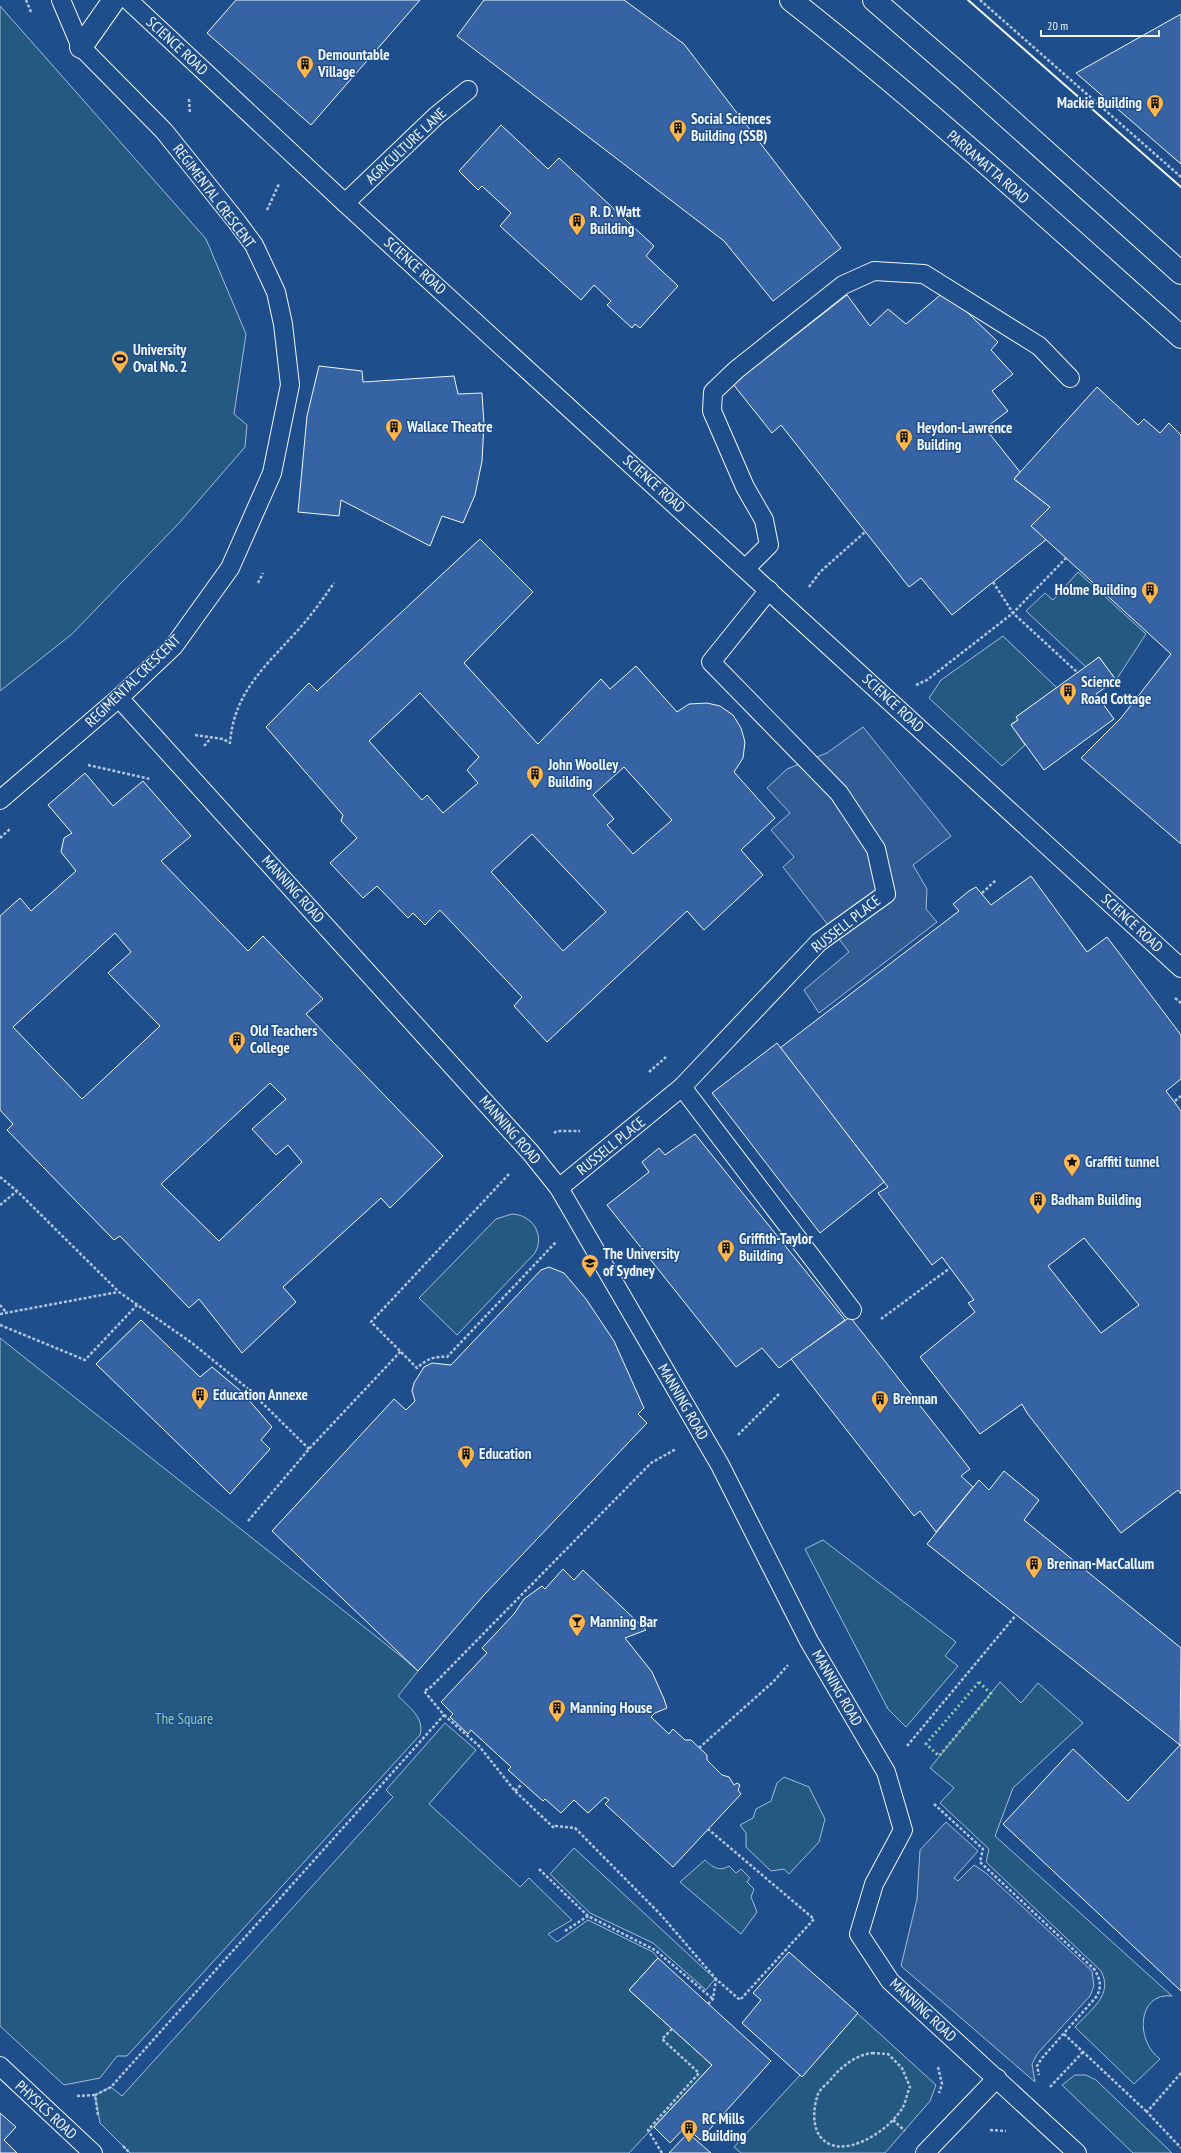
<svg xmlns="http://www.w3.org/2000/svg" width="1181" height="2153" font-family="'PT Sans Narrow',sans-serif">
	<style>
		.green { fill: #245a82; stroke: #a8bbd7 }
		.parking { fill: #305b95; stroke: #a8bbd7 }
		.building { fill: #3563a3; stroke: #f2f6ff; fill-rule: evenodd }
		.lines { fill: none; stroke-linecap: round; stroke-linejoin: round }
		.service-casing { stroke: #f2f6ff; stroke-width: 20 }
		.minor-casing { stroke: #f2f6ff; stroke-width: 24 }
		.trunk-casing { stroke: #f2f6ff; stroke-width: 24 }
		.path { stroke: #b3c4dc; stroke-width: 2.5; stroke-dasharray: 3 2; stroke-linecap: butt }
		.service { stroke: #1f4e8c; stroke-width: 18 }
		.minor { stroke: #1f4e8c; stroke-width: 22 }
		.trunk { stroke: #1f4e8c; stroke-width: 22 }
		.hedge { stroke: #97c8a6; stroke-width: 3; stroke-dasharray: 2 3; stroke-linecap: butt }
		.wall { stroke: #f2f6ff; stroke-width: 2 }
		.labels { text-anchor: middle; stroke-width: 3; stroke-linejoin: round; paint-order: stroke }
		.street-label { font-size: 15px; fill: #f2f6ff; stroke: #1f4e8c }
		.poi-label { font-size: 15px; font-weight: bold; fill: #f2f6ff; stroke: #1f4e8c; text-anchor: start }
		.park-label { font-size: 15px; fill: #97c8a6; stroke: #1f4e8c }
	</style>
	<rect width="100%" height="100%" fill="#1f4e8c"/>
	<g class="green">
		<polygon points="0,6 206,239 246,334 234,414 247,425 245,447 180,522 72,634 0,691"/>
		<polygon points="1078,572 1146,634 1116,680 1099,657 1086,667 1026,611 1045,593 1053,600"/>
		<polygon points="1003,636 1057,688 1016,717 1018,720 1011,724 1025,745 1002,766 929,698 941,680"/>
		<path d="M512,1214c21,1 33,21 23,39l-78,82 -38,-37 77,-79z"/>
		<path d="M0,1338l402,319 16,14 -20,25c11,11 27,22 22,39l-293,321h-10l-17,22 -36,7 -64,-59z"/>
		<polygon points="823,1540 956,1642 945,1656 958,1666 906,1727 888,1709 805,1549"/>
		<path d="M1000,1682l21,21 17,-20 45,40 -70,65 -18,48 177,160c-35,-4 -37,45 -12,63l-26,25 -59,-57c15,-17 39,-32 26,-56l-115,-109 3,-13 -49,-46 14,-15 -24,-20z"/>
		<polygon points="445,1723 476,1750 429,1804 520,1887 529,1878 572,1920 548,1934 557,1942 588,1920 653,1952 658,1958 629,1990 712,2065 629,2153 130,2153 100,2123 95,2095 111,2087 122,2096 393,1797 386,1790"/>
		<polygon points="784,1777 809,1787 825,1819 819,1842 789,1874 784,1869 771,1871 746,1847 746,1833 740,1825 753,1818 756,1809 771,1801 777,1783"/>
		<polygon points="574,1848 715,1979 706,1990 653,1943 590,1913 550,1874"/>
		<path d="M705,1860c7,7 14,12 24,6l7,7 5,-4 9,9 -3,4 7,7 -3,8 6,15 -16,22 -61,-52z"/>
		<polygon points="857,2013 936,2085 930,2101 885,2153 741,2153 734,2147"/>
		<polygon points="1075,2075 1086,2075 1096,2080 1172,2153 1133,2153 1062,2085"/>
	</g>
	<g class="parking">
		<polygon points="863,727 951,836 913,865 927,889 926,909 937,922 819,1013 804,990 849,952 783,867 794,857 771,830 790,813 767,788 787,769 827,753"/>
		<polygon points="946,1822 978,1851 954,1878 958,1881 974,1865 986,1873 1092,1971 1094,1986 1090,1996 1038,2053 1032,2064 1035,2082 901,1966 917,1899 920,1850"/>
	</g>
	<g class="building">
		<polygon points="236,0 420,0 311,125 207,33"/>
		<polygon points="484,0 624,0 684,44 841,248 773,301 724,241 457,36"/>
		<polygon points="1181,14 1181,164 1076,73"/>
		<polygon points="501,125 548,169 559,158 654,246 646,256 678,286 640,328 635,324 632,328 607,305 611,301 594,285 581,300 500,226 511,213 482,186 478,190 459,171"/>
		<polygon points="945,291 998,342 991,350 1013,374 992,391 1008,411 985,428 1020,472 1014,479 1050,507 1031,526 1047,539 952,615 921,578 909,587 781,425 772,433 733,384 847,295 870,326 888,309 906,324"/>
		<polygon points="319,366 362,371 363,382 454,376 458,394 482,393 484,424 482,461 475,495 463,523 442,516 430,546 341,500 339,516 298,512 307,416"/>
		<polygon points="1097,387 1138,425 1144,419 1160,433 1169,423 1181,435 1181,844 1081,758 1121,718 1171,654 1031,526 1050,507 1014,479"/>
		<path d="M480,539l53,53 -69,71 74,81 63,-65 9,10 26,-23 41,46 12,-8 18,-1 13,3 13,9 8,13 4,14 -2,16 -9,14 41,46 -34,32 22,25 -59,55 -17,-19 -140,131 -33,-36 8,-9 -82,-87 -15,15 -12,-12 -5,5 -31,-32 -14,12 -33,-35 27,-25 -16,-17 2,-6 -77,-88 43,-44 8,8zM420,693l59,64 -12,13 11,13 -35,30 -16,-18 -5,5 -53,-59zM624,767l48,53 -39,34 -26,-29 7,-6 -21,-24zM532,834l74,78 -43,39 -72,-79z"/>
		<polygon points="1099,657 1116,680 1096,694 1114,719 1044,770 1011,725 1018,720 1016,717"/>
		<path d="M85,773l28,33 30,-25 48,55 -30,25 87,90 15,-15 60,63 -17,15 137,142 -53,52 -9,-10 -98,89 13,15 -54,51 -43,-54 -10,9 -69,-72 -6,4 -107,-110 6,-6 -13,-14v-194l20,-18 11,13 45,-40 -15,-19 3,-14 8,-5 -24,-28zM115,933l16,19 -23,21 52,53 -78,73 -69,-72zM270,1083l16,16 -34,30 24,26 12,-10 14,17 -83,79 -58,-57z"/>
		<path d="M1031,876l56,76 20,-15 74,98v44l-15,12 15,20v383l-3,-4 -57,43 -94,-120 -5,-9 -42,30 -60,-77 55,-45 -7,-9 6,-3 -32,-43 -10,8 -54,-72 10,-6 -108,-139 179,-137 -6,-7 16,-13 7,-4 15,18zM1084,1238l55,67 -38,28 -53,-67z"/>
		<polygon points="777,1043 884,1182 820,1233 712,1093"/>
		<polygon points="695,1134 845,1320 779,1368 762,1348 736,1367 607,1205 649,1172 642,1162 659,1148 665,1155"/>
		<polygon points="549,1267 564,1273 586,1299 614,1341 644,1408 638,1414 647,1423 484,1595 418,1671 272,1531 394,1399 406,1410 415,1401 412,1391 414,1383 424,1367 432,1363 451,1365 541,1270"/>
		<polygon points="850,1317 970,1469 961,1476 973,1487 936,1532 920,1511 914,1516 791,1359"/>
		<polygon points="141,1320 200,1377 212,1367 242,1392 272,1427 261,1440 270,1449 230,1494 96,1364"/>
		<polygon points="1004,1471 1039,1500 1024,1520 1181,1648 1180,1745 927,1544 979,1480 989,1490"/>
		<polygon points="563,1569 574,1580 583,1570 646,1630 625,1638 652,1672 664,1699 667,1708 655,1713 651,1717 669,1734 673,1729 685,1740 691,1740 707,1755 707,1760 722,1775 729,1777 734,1785 737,1783 740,1785 738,1790 741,1794 673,1867 605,1804 609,1800 605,1797 588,1813 574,1800 561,1813 545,1799 543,1801 508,1770 511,1767 471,1730 468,1734 450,1717 453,1714 441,1702 487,1653 482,1648 514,1614 524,1599 542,1586 545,1589"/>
		<polygon points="1180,1745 1181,1745 1181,1991 1003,1824 1073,1749 1128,1801"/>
		<polygon points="789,1952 858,2013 802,2077 742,2023 761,2000 753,1993"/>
		<polygon points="658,1958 771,2061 700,2140 686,2126 670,2143 654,2127 712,2065 629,1990"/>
		<polygon points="0,2113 16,2127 4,2140 17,2153 0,2153"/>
		<polygon points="688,2133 711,2153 669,2153"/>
	</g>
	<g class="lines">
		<defs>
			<g id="service">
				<polyline points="128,0 345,203 1181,968"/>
				<polyline points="345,203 436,116 468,90"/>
				<polyline points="746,568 769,545 764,520 745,487 712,411 713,392 736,370 843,285 874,271 924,274 1039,346 1070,378"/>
				<polyline points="119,698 531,1153 559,1188 720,1465 809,1641 886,1772 903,1830 874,1884 859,1934 890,1981 1077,2153"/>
				<polyline points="0,800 119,698 174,646 230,568 272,473 290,385 283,324 276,292 254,245 237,222 164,131 81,47 61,0"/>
				<polyline points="682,1087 852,1310"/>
				<polyline points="559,1188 682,1087 819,942 886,894 876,849 839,793 711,662 769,590"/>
				<polyline points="0,2066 93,2153"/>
				<polyline points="925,2153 997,2078"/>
			</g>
			<polyline id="minor" points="81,47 114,0"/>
			<g id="trunk">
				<path d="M791,0c135,106 262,223 390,337"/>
				<polyline points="874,0 965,79 1181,273"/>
			</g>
		</defs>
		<use href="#service" class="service-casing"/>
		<use href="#minor" class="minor-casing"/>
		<use href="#trunk" class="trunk-casing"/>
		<g class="path">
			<polyline points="26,0 31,12"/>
			<polyline points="980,0 1181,177"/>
			<polyline points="189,99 190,114"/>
			<polyline points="267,210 279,184"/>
			<polyline points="993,582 1013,613 1078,673"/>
			<polyline points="258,583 263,573"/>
			<polyline points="809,587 820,572 865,532"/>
			<polyline points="916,685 927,680 1013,613 1067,557"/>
			<path d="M195,735l28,4 7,4c4,-55 42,-82 75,-121 10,-12 20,-26 29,-39"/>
			<polyline points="204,746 211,738"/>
			<polyline points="88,765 150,779"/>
			<polyline points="0,838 10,829"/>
			<polyline points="982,893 996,880"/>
			<polyline points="1175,998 1181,1003"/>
			<polyline points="649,1072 666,1057"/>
			<polyline points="1175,1101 1181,1096"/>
			<polyline points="554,1133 557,1131 580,1131"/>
			<path d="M509,1174l-138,148 46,46c10,-9 17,-12 30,-11l109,-115"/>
			<polyline points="0,1177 17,1191 119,1292 192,1343 247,1388 309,1449"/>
			<polyline points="0,1205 17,1191"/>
			<polyline points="0,1305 6,1312"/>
			<polyline points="0,1314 118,1292"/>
			<polyline points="881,1319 950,1268"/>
			<polyline points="0,1325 85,1360 137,1305"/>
			<polyline points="738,1435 779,1394"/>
			<polyline points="248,1521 309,1449 401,1351"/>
			<polyline points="444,1715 479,1746 515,1791 554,1828 556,1826 575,1828 661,1915 716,1979 740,2000 814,1919 708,1829"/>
			<polyline points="907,1746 1016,1615"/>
			<polyline points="699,1748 774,1681 788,1665"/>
			<polyline points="515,1791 522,1784"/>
			<path d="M934,1804l49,45 -3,13 114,107c6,10 8,16 3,27l-55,62 -5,8 2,9"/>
			<polyline points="539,1869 588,1916 655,1950 713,1999"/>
			<polyline points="565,1931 588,1916"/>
			<polyline points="708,2004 713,1999 716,1979"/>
			<polyline points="1064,2034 1147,2112"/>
			<path d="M872,2053l16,1 14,14 8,19c-3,6 -4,14 -7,20 -11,20 -48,46 -71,38 -21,-7 -20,-34 -14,-51 2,-5 10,-11 14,-16 10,-12 24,-23 40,-25z"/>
			<polyline points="938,2067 942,2084 939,2093"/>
			<polyline points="1181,2073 1147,2112 1181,2148"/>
			<polyline points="1050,2087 1083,2052"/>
			<polyline points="77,2096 95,2095"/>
			<polyline points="98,2115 95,2095 111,2087 444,1715 424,1691 431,1687 651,1463 676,1449"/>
			<polyline points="893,2120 905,2131"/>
			<polyline points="990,2130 1006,2131"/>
			<polyline points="123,2146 130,2153"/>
			<polyline points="662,2153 648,2130 699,2073 662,2039 672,2029"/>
		</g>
		<use href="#service" class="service"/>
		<use href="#minor" class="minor"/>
		<use href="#trunk" class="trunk"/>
		<polygon class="hedge" points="979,1682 991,1694 939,1756 926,1744"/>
		<polyline class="wall" points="968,0 1181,187"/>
	</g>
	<defs>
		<symbol id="building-pin" viewBox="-11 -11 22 30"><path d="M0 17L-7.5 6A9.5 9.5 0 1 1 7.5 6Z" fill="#ffb74d" stroke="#1f4e8c"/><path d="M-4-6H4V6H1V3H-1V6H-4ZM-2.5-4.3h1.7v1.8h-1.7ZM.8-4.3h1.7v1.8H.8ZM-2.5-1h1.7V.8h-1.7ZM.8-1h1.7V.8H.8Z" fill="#111"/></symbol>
		<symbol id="stadium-pin" viewBox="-11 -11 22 30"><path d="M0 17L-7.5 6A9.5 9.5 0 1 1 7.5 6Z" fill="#ffb74d" stroke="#1f4e8c"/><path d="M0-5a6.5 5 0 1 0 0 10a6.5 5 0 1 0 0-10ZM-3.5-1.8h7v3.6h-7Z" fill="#111"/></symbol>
		<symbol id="sight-pin" viewBox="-11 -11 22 30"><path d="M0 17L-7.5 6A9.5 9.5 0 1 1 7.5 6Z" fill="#ffb74d" stroke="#1f4e8c"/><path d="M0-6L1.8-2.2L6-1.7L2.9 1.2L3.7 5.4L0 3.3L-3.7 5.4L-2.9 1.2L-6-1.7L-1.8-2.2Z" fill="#111"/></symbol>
		<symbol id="university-pin" viewBox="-11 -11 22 30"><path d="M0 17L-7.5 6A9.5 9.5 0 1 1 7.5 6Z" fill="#ffb74d" stroke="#1f4e8c"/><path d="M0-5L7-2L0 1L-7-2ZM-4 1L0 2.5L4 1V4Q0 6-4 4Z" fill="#111"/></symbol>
		<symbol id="bar-pin" viewBox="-11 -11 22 30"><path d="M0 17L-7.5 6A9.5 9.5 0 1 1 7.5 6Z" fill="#ffb74d" stroke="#1f4e8c"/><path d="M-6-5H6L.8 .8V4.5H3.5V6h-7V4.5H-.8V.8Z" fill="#111"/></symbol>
	</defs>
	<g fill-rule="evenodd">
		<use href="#building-pin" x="295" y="54" width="20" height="27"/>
		<use href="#building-pin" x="1145" y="93" width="20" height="27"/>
		<use href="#building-pin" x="668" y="118" width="20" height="27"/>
		<use href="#building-pin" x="567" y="211" width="20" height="27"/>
		<use href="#stadium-pin" x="110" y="349" width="20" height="27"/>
		<use href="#building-pin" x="384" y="417" width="20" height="27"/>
		<use href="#building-pin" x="894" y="427" width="20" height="27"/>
		<use href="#building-pin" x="1140" y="580" width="20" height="27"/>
		<use href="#building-pin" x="1058" y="681" width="20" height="27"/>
		<use href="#building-pin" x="525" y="764" width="20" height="27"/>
		<use href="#building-pin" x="227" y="1030" width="20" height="27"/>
		<use href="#sight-pin" x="1062" y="1152" width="20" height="27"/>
		<use href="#building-pin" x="1028" y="1190" width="20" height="27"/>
		<use href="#building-pin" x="716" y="1238" width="20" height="27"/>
		<use href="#university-pin" x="580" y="1253" width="20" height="27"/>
		<use href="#building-pin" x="190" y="1385" width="20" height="27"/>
		<use href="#building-pin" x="870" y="1389" width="20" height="27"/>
		<use href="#building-pin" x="456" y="1444" width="20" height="27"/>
		<use href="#building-pin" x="1024" y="1554" width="20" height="27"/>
		<use href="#bar-pin" x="567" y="1612" width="20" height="27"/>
		<use href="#building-pin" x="547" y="1698" width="20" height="27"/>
		<use href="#building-pin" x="679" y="2118" width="20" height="27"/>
	</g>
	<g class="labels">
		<g class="street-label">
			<text transform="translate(177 46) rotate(43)" y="5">SCIENCE ROAD</text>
			<text transform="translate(406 146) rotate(-43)" y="5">AGRICULTURE LANE</text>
			<text transform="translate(988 167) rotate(41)" y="5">PARRAMATTA ROAD</text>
			<text transform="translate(214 196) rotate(53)" y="5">REGIMENTAL CRESCENT</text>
			<text transform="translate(415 266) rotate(42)" y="5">SCIENCE ROAD</text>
			<text transform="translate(654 484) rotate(42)" y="5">SCIENCE ROAD</text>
			<text transform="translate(133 681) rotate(-44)" y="5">REGIMENTAL CRESCENT</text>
			<text transform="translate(893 703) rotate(43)" y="5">SCIENCE ROAD</text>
			<text transform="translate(293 889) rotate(48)" y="5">MANNING ROAD</text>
			<text transform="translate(1132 923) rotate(43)" y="5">SCIENCE ROAD</text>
			<text transform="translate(846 924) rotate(-38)" y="5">RUSSELL PLACE</text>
			<text transform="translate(510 1130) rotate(49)" y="5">MANNING ROAD</text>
			<text transform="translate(611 1146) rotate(-39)" y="5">RUSSELL PLACE</text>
			<text transform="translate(683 1402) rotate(60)" y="5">MANNING ROAD</text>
			<text transform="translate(837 1688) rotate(60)" y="5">MANNING ROAD</text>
			<text transform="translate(923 2010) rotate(43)" y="5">MANNING ROAD</text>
			<text transform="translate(46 2110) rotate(43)" y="5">PHYSICS ROAD</text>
		</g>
		<g class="poi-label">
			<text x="318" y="60">Demountable<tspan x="318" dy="17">Village</tspan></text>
			<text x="1142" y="108" text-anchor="end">Mackie Building</text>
			<text x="691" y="124">Social Sciences<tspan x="691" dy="17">Building (SSB)</tspan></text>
			<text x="590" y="217">R. D. Watt<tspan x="590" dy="17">Building</tspan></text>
			<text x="133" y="355">University<tspan x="133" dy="17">Oval No. 2</tspan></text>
			<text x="407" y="432">Wallace Theatre</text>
			<text x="917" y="433">Heydon-Lawrence<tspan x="917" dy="17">Building</tspan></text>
			<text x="1137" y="595" text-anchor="end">Holme Building</text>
			<text x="1081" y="687">Science<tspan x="1081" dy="17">Road Cottage</tspan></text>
			<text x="548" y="770">John Woolley<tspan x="548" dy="17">Building</tspan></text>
			<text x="250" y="1036">Old Teachers<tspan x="250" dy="17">College</tspan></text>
			<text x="1085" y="1167">Graffiti tunnel</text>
			<text x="1051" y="1205">Badham Building</text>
			<text x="739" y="1244">Griffith-Taylor<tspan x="739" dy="17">Building</tspan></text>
			<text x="603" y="1259">The University<tspan x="603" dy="17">of Sydney</tspan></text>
			<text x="213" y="1400">Education Annexe</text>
			<text x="893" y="1404">Brennan</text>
			<text x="479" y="1459">Education</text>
			<text x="1047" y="1569">Brennan-MacCallum</text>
			<text x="590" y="1627">Manning Bar</text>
			<text x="570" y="1713">Manning House</text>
			<text x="702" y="2124">RC Mills<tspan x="702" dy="17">Building</tspan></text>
		</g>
		<g class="park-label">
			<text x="184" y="1724">The Square</text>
		</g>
	</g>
	<path d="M1041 30v6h118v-6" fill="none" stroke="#f2f6ff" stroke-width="2"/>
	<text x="1047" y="30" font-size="12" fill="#f2f6ff" stroke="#1f4e8c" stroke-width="3" paint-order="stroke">20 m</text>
</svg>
